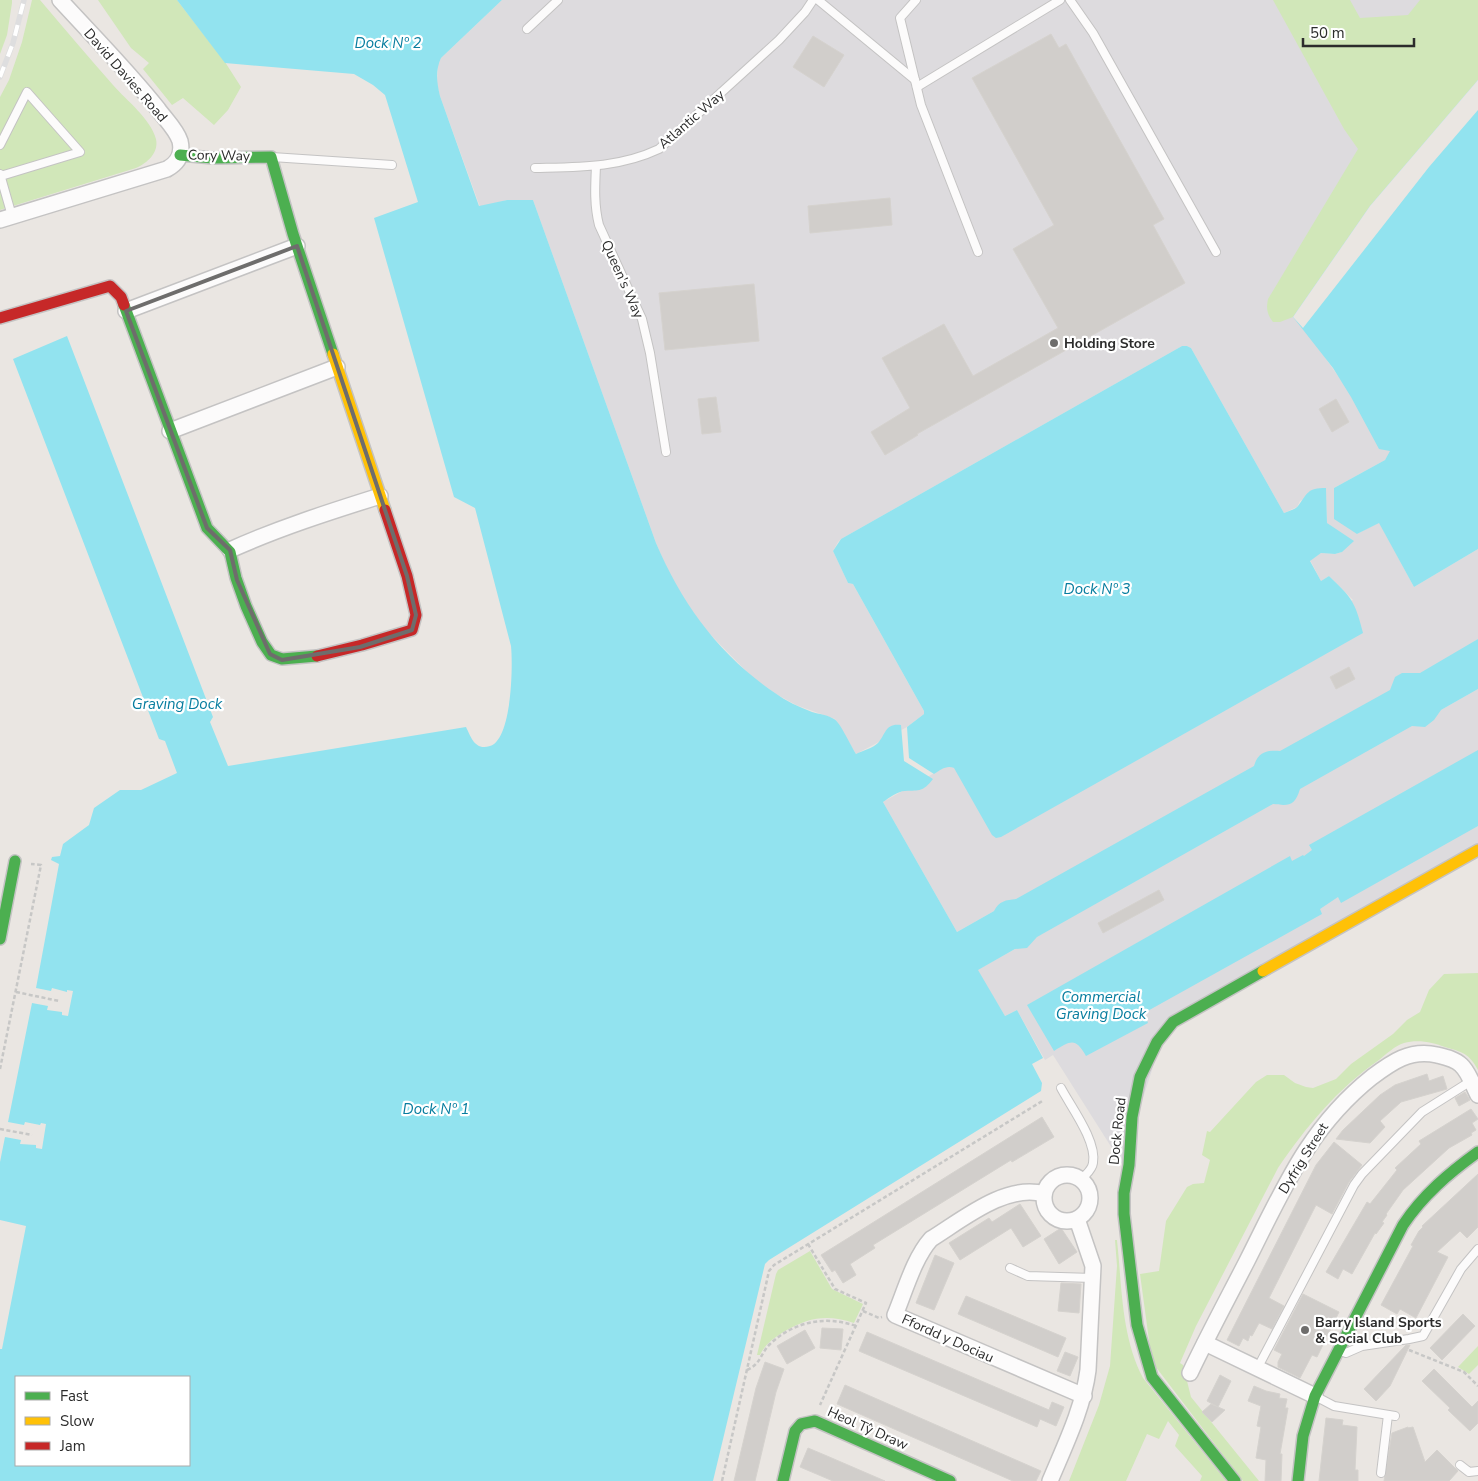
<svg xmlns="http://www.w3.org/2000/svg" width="1478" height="1481" font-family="'Nunito Sans',sans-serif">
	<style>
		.industrial { fill: #dddbde }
		.green { fill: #d1e7b9 }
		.water { fill: #92e3ef; fill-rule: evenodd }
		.pier { fill: #eae6e2 }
		.building { fill: #d1cecb; stroke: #d5d2ce }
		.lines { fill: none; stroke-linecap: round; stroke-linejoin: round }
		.lane-casing { stroke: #c4c3c3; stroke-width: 10 }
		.street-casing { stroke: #c4c3c3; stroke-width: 18 }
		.fast-casing { stroke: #c4c3c3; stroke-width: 14 }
		.slow-casing { stroke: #c4c3c3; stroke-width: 14 }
		.jam-casing { stroke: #c4c3c3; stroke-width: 14 }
		.path { stroke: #c7c7c6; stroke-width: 2.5; stroke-dasharray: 4 2.5; stroke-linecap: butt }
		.lane { stroke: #fcfbfb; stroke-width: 8 }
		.street { stroke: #fcfbfb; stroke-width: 15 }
		.fast { stroke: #4caf50; stroke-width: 11 }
		.slow { stroke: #ffc107; stroke-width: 11 }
		.jam { stroke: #c62828; stroke-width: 11 }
		.rail-casing { stroke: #dededf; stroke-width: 5.5 }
		.rail { stroke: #fff; stroke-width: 4; stroke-dasharray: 11; stroke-linecap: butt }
		.marked { fill: none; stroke: #6e6d6c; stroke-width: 4; stroke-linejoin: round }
		.poi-dot { fill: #6e6d6c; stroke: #fff; stroke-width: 2 }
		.labels { text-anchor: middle; stroke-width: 4.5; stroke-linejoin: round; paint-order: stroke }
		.street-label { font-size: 14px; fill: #2c2c2c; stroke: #fff }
		.poi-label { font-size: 14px; font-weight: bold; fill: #2c2c2c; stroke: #fff; text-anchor: start }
		.water-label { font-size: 15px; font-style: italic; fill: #077d9f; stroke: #fff }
	</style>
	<rect width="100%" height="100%" fill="#eae6e2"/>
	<polygon class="industrial" points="502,0 1478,0 1478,79 1370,206 1314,342 1391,451 1385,460 1334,488 1357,534 1379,522 1414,587 1478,549 1478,639 1471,644 1441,710 1478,689 1478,845 1168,1020 1122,1164 1053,1055 1045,1060 1017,1010 1005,1016 977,970 1037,937 1015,899 957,932 883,802 945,767 950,766 954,768 1353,600 1329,576 1321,581 1310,560 1321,553 1335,554 1342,552 1327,523 1326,488 1300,501 1297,507 1284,513 1191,348 1187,346 1182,346 841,539 838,542 833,551 848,583 853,584 924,711 924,714 907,727 856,754 835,719 796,705 776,694 752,677 704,628 681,595 668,571 656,543 533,200 507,200 480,207 440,96 437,84 438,65 441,58"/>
	<g class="green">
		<polygon points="0,0 12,0 12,3 7,35 0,54"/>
		<path d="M32,0h8c24,28 48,57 73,85 14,16 37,33 43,54 3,14 -9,24 -20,29l-136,42v-113l9,-17 13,-38z"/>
		<polygon points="98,0 177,0 225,62 241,87 228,110 214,125 183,98 172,105 143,69 149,63 131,48"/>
		<path d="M1273,0h77l10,18 48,-3 12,-15h58v80l-108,126 -77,111 -13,5h-7c-6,-8 -7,-13 -5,-23l90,-150 -14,-20z"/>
		<path d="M1478,973v97c-9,-17 -16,-18 -33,-23 -12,-5 -28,-8 -41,-4 -9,3 -18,11 -25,17 -42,29 -73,67 -101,108l-82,158 -16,37 3,2 8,32 68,84h-16l-91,-119 -12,-88 19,-3 7,-50 21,-34 6,-3 11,-1 6,-23 -8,-5 5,-24 3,1 46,-50 11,-7h17l11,8 11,4 7,1 23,-9 15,-15 42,-30 14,-14 13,-8 9,-22 15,-16z"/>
		<path d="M1115,1240h2c5,46 4,96 26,138l83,103h-26l2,-5 -27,-30 4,-11 -11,-14 -9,18 -12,-5 -21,47h-57l30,-76 11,-39 7,-100z"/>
		<path d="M810,1251l22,38 31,15 -9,19c-26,-9 -45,-6 -69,8 -11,7 -19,12 -25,24h-3l19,-81 2,-4z"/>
		<polygon points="1478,1346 1478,1365 1469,1374 1458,1367"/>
	</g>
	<g class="water">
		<path d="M177,0h325l-61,58c-6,13 -4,25 -1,38l39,110 28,-6h26l123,343c26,61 63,112 119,150 11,8 24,14 37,19 7,2 16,3 22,7 6,3 17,27 22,35 6,-3 17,-6 22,-11 8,-9 7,-20 23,-18l3,36 29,18c-10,13 -13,11 -28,12 -7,0 -16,7 -22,11l74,130 37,-21c5,-10 12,-11 22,-12l238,-133c4,-14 13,-16 26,-15l110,-61 5,-13 7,-4h18l58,-34v50l-37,21 -7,10 -9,7 -13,-1 -112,63c-5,17 -11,17 -27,15l-236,133 -10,11 -12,1 -37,21 27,46 12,-6 26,48 -11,6 10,19 -1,8 -272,169 -4,4 -52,217h-713v-132h2l24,-123 -26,-6v-58l5,-25 16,3 -1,4 16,1v3l6,1 4,-25 -5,-1 -1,2 -15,-3 -1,3 -16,-3 24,-119 16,3 -1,4 15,2v3l6,1 5,-25 -6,-1v2l-15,-4 -1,3 -15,-3 23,-124 -8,-4 1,-3 8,-1 3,-12 26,-19 5,-17 26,-18h21l36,-17 -12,-32 -6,-2 -146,-380 54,-23 146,381 -3,5 18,44 238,-39c5,10 9,24 24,19 22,-7 23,-80 21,-100l-36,-138 -21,-11 -80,-279 44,-16 -33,-107 -12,-10 -19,-11 -129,-11zM16,1377h173v88h-173z"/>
		<polygon points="1478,80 1478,549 1414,587 1379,523 1357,534 1334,519 1334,488 1385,460 1390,451 1379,449 1351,397 1333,368 1293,317 1370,206"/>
		<path d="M1182,346h5l4,2 93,165c4,-2 11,-3 14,-7 10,-13 9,-18 28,-18l1,35 27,18 -12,11 -7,2 -14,-1 -11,8 11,20 8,-5c23,22 26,25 34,57l-362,204 -5,1 -4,-3 -38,-67c-8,-3 -13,2 -20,6l-25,-16 -2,-31 17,-13v-3l-71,-127 -5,-1 -15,-32 8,-12z"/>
		<path d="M1478,750v76l-137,77 -3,-6 -18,12 2,5 -178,99 4,10 -62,33c-11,-19 -15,-15 -32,-5l-27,-46 263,-149 2,5 11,-6 1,1 8,-6 -3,-5z"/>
	</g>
	<polygon class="pier" points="1478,80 1478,110 1429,167 1303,328 1293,317 1370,206"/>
	<g class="building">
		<polygon points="1051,34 1059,48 1066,44 1164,219 1153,225 1185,283 917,434 918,435 885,455 871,432 910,408 882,358 944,324 973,376 1058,328 1013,249 1054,225 972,78"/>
		<polygon points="813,36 844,55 824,87 793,67"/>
		<polygon points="890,198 892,225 810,233 808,206"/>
		<polygon points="754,284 759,341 665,350 659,293"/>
		<polygon points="716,397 721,432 702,434 698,399"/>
		<polygon points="1336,399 1349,422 1332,432 1319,409"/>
		<polygon points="1349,667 1355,679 1336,689 1330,677"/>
		<polygon points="1159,890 1164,900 1103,933 1098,923"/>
		<polygon points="1427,1074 1429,1081 1443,1076 1447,1089 1401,1102 1380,1121 1385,1127 1370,1143 1336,1139 1343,1130 1380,1095 1395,1085"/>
		<polygon points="1465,1092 1470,1100 1459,1106 1455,1098"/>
		<polygon points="1471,1109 1478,1119 1472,1123 1476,1130 1471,1133 1472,1135 1449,1148 1403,1190 1386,1214 1387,1215 1382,1222 1384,1223 1376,1234 1375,1233 1352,1274 1343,1269 1338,1279 1326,1272 1367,1202 1370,1204 1397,1170 1395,1168 1421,1144 1419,1141"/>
		<polygon points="1042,1117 1054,1137 1012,1162 1011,1160 873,1245 875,1248 850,1264 856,1275 843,1283 835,1270 832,1272 821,1255"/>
		<polygon points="1334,1142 1362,1165 1349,1182 1332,1214 1316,1205 1269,1298 1284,1306 1272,1329 1259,1323 1252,1336 1250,1335 1248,1341 1243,1338 1239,1346 1227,1340 1316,1165"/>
		<polygon points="1478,1174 1478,1227 1467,1238 1460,1231 1437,1252 1448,1257 1416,1318 1400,1309 1397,1314 1381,1305 1413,1246 1411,1245 1419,1231 1423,1227 1422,1226"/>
		<polygon points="1020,1204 1041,1236 1023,1247 1011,1228 960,1260 949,1243 989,1218 992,1222"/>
		<polygon points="1061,1228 1077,1252 1059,1264 1044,1239"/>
		<polygon points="935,1255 954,1263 934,1310 916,1303"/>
		<polygon points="1061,1283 1081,1284 1079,1313 1058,1311"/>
		<polygon points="1303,1294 1339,1312 1317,1357 1312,1355 1300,1378 1278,1367 1278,1362 1282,1354 1274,1350"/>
		<polygon points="966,1296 1066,1338 1058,1357 958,1314"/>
		<polygon points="1463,1314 1475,1326 1442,1360 1430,1348"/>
		<polygon points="822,1328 843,1329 841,1350 820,1348"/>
		<polygon points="805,1330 815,1348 787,1364 777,1346"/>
		<polygon points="867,1332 1049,1410 1052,1402 1064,1407 1056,1426 1040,1419 1037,1427 859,1351"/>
		<polygon points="1410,1345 1390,1386 1376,1401 1364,1389 1406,1345"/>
		<polygon points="1065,1352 1078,1357 1070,1376 1057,1371"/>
		<polygon points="765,1362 784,1369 776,1392 755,1481 734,1481 756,1388"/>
		<polygon points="1434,1369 1472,1407 1478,1401 1478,1423 1470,1431 1448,1410 1450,1408 1422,1381"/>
		<polygon points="1220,1375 1231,1381 1218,1407 1207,1401"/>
		<polygon points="845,1385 1041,1471 1036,1481 1013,1481 837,1404"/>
		<polygon points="1254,1386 1266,1391 1280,1394 1279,1398 1287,1399 1285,1408 1288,1408 1280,1454 1282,1454 1281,1481 1265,1481 1266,1460 1256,1458 1261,1427 1257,1426 1261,1406 1248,1401"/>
		<polygon points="1211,1404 1225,1410 1212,1422 1202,1412"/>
		<polygon points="1326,1418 1343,1420 1342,1425 1357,1427 1355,1470 1358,1470 1358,1481 1319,1481"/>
		<polygon points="1408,1427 1408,1428 1413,1427 1425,1462 1437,1450 1458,1471 1449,1481 1384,1481 1392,1433"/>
		<polygon points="808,1448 827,1456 885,1481 833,1481 800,1467"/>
	</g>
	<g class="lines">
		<defs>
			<g id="lane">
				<polyline points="818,0 915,80"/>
				<polyline points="916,0 900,18 921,105 978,252"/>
				<polyline points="1070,0 1093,33 1216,252"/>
				<polyline points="527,29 558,0"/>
				<polyline points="917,87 1060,0"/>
				<polyline points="0,145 27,92 80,152 1,176"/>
				<polyline points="272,157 392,165"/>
				<path d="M596,166c-1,21 -2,39 3,59l43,94 8,34 16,99"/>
				<path d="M535,168c43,-1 84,0 124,-19l120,-109 26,-28 8,-12"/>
				<polyline points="0,174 12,216"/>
				<path d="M1061,1088c10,19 36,53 32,75 -1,7 -7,11 -11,16"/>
				<polyline points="1010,1268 1028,1276 1093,1278"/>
				<polyline points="1341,1351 1346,1353 1362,1346 1409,1339 1423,1336 1461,1269 1478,1249"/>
				<polyline points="1257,1369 1354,1185 1362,1174 1422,1112 1471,1081"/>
				<polyline points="1315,1396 1334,1406 1395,1416"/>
				<polyline points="1460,1465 1469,1472 1478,1471"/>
				<polyline points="1381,1473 1388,1415"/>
			</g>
			<g id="street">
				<path d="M0,220l167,-51c11,-6 16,-15 13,-28 -4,-12 -15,-22 -22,-32 -30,-38 -65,-73 -98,-109"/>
				<polyline points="126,311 297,246"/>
				<polyline points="170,431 337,367"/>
				<path d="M230,550c49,-22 99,-38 150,-54"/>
				<circle cx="1067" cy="1198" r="23"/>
				<path d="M1044,1194c-38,-11 -82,26 -113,45 -17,19 -26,52 -36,76l189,81"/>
				<polyline points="1205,1343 1315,1396"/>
				<path d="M1190,1373c18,-38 38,-75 57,-112 36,-71 61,-133 125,-184 20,-15 38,-28 65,-22 8,2 18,4 24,10 8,7 12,21 17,30"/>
				<path d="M1050,1481c15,-36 33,-72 38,-111l5,-104 -16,-47"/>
			</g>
			<g id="fast">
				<polyline points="180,155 213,158 271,157 293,234 333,354"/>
				<polyline points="124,305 207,528 230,552 236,578 246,606 262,642 271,655 282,659 317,656"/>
				<polyline points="0,939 15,861"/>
				<polyline points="783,1481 795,1431 801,1424 815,1421 950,1481"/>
				<polyline points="1235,1481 1152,1377 1137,1325 1124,1214 1124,1193 1129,1165 1132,1117 1140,1077 1157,1042 1173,1022 1263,971"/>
				<path d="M1298,1481l5,-45 12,-40 88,-171c20,-30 46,-52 75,-73"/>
			</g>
			<g id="slow">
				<polyline points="333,354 385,510"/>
				<polyline points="1263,971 1478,850"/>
			</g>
			<g id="jam">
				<polyline points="0,318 110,286 121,297 124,305"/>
				<polyline points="317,656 362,645 412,630 416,615 407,576 385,510"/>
			</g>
		</defs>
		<use href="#lane" class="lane-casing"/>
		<use href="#street" class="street-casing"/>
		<use href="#fast" class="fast-casing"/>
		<use href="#slow" class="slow-casing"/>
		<use href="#jam" class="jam-casing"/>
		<g class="path">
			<polyline points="16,992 59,1001"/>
			<polyline points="0,1069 41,865 31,864"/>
			<polyline points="0,1129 32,1135"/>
			<polyline points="808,1244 835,1289 866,1303 820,1405"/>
			<polyline points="863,1311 879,1318 882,1317"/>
			<polyline points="1409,1350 1464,1372 1478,1386"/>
			<path d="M747,1370c14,-6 13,-16 23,-26 23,-22 55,-29 86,-18"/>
			<polyline points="722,1481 769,1271 774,1265 1044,1100"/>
		</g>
		<use href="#lane" class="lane"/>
		<use href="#street" class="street"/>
		<use href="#fast" class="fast"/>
		<use href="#slow" class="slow"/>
		<use href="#jam" class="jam"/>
		<defs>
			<polyline id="rail" points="0,77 13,43 24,0"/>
		</defs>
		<use href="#rail" class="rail-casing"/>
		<use href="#rail" class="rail"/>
	</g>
	<path class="marked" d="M297,246l110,330 9,39 -4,15 -52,17 -78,13 -12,-6 -33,-74 -7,-30 -23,-22 -81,-217z"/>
	<g class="poi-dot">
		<circle cx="1054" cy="343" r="5"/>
		<circle cx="1305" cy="1330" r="5"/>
	</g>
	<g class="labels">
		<g class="street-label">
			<text transform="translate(126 75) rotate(49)" y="5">David Davies Road</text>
			<text transform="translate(691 119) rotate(-41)" y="5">Atlantic Way</text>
			<text transform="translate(219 155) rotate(1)" y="5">Cory Way</text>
			<text transform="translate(623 279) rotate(66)" y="5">Queen's Way</text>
			<text transform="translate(1117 1131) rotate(-84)" y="5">Dock Road</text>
			<text transform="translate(1303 1158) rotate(-58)" y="5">Dyfrig Street</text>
			<text transform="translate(948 1338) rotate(24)" y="5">Ffordd y Dociau</text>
			<text transform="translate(868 1428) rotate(24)" y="5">Heol Tŷ Draw</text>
		</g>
		<g class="poi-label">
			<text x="1064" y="348">Holding Store</text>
			<text x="1315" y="1327">Barry Island Sports<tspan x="1315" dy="16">&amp; Social Club</tspan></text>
		</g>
		<g class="water-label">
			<text x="388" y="48">Dock Nº 2</text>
			<text x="1097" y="594">Dock Nº 3</text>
			<text x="177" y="709">Graving Dock</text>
			<text x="1101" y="1002">Commercial<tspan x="1101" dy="17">Graving Dock</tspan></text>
			<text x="436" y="1114">Dock Nº 1</text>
		</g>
	</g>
	<rect x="15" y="1376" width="175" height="90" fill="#ffffff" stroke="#ababab"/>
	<rect x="25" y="1392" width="25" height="8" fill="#4caf50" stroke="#ababab"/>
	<text x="60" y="1401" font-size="15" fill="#2c2c2c">Fast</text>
	<rect x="25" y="1417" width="25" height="8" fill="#ffc107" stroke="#ababab"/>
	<text x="60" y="1426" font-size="15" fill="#2c2c2c">Slow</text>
	<rect x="25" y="1442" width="25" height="8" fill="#c62828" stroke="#ababab"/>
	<text x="60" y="1451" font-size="15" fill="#2c2c2c">Jam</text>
	<path d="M1303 38v8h111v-8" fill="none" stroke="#2c2c2c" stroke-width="2.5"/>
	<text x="1310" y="38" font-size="15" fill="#2c2c2c" stroke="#ffffff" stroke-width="4" paint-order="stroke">50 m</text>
</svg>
